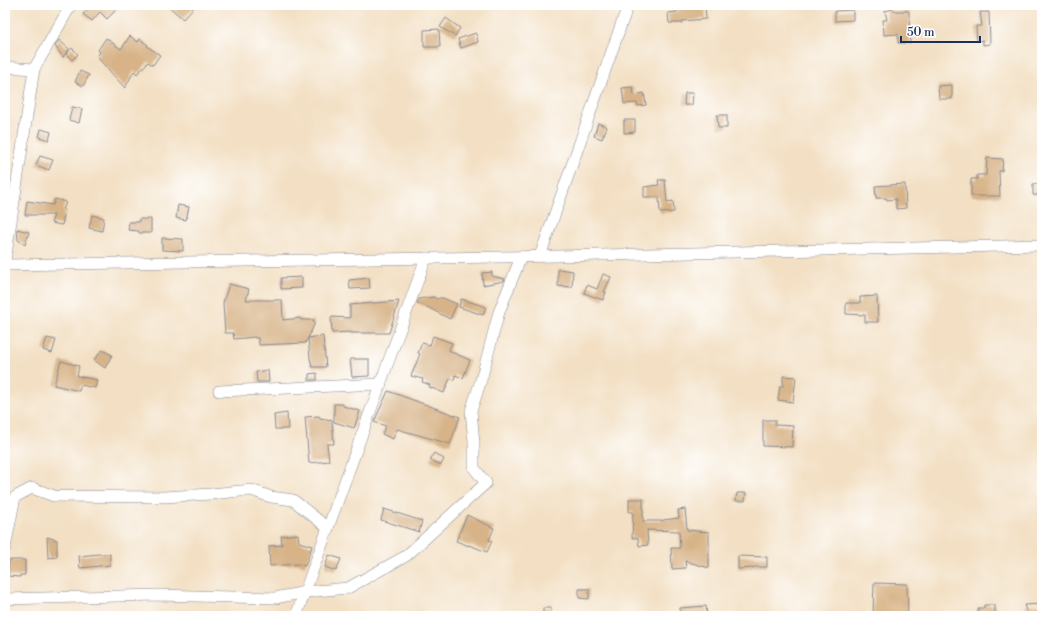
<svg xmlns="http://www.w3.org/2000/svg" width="1047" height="621" font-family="'Libre Bodoni',serif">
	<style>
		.building { fill: #d7b387 }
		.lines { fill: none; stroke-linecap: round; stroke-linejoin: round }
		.minor-casing { stroke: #878891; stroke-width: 12 }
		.minor { stroke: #fff; stroke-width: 11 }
	</style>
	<rect width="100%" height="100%" fill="#fff"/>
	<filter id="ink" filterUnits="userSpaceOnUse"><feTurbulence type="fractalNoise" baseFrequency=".025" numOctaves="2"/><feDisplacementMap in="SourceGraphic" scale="8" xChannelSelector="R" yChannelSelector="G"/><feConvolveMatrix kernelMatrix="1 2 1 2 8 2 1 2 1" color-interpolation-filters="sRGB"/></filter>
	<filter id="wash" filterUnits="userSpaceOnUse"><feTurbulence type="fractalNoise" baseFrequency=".012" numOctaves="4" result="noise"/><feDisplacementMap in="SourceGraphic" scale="16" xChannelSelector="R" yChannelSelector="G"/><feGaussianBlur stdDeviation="0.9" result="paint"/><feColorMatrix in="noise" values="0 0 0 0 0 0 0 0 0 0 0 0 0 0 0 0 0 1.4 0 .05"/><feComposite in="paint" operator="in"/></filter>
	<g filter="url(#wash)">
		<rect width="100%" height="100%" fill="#f3e0c4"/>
		<g id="blocks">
			<g class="building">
				<polygon points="91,5 121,5 107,19 100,12 92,21 83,14"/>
				<polygon points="167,5 196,5 183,19"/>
				<polygon points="677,5 705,5 706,19 682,21 682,23 669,23 668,13 677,12"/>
				<polygon points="893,9 894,11 909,11 910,43 898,43 898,34 884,35 883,20 887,20 885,11"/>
				<polygon points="853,10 853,20 835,21 835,11"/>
				<polygon points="980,12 989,12 990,44 983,45 983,40 977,41 976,26 982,26"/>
				<polygon points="446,18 460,28 455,36 440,27"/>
				<polygon points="439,29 440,47 424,47 424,30"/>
				<polygon points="476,33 478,42 461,48 458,39"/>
				<polygon points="130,36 138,42 140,39 148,45 147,46 160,55 153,65 148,62 137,74 134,71 125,88 97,57 100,52 98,50 106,38 121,49"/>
				<polygon points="59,40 69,49 63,57 55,46"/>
				<polygon points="72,48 78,54 72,60 66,54"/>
				<polygon points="80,71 89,75 83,86 75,82"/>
				<polygon points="952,85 952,99 939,99 938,86"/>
				<polygon points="633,87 634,95 644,93 646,105 638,106 637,103 624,104 622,88"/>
				<polygon points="685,93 693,93 692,105 684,105"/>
				<polygon points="72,107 82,109 79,123 69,120"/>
				<polygon points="717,115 727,115 727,128 718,128"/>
				<polygon points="624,120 635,120 635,132 624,133"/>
				<polygon points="598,123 607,127 602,139 594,136"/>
				<polygon points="41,129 51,132 49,140 39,137"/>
				<polygon points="40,156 53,160 49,170 36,165"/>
				<polygon points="987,158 1003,159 1002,171 999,171 1000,196 971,196 971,179 977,179 977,175 986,175"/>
				<polygon points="658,180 665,180 667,202 673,201 674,212 660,213 659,197 644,197 644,187 659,185"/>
				<polygon points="1042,183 1042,195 1033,195 1033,184"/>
				<polygon points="905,184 906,208 896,209 896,199 887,200 886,198 876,198 875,186"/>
				<polygon points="55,199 66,202 63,210 65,210 62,225 51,223 54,215 25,215 27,201 53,205"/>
				<polygon points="178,205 189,207 186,220 176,218"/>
				<polygon points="92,215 104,218 102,231 89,228"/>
				<polygon points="139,219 151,219 151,233 139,233 139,231 128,230 129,222 139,222"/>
				<polygon points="17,229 29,232 25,245 18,240"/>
				<polygon points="162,238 183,239 183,251 162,250"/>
				<polygon points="558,269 573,271 572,287 558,286"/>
				<polygon points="492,272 492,276 505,279 504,281 483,285 482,273"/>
				<polygon points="603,274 611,277 604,292 606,292 603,300 584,293 587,285 597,289"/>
				<polygon points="302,277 302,288 281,289 281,278"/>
				<polygon points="369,278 370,288 350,289 349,280"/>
				<polygon points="229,284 249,289 246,300 282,300 283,320 300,318 301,320 314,320 314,325 308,338 323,336 326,367 312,367 310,358 308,338 305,343 259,345 258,338 255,338 255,337 234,339 233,333 225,333 223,303"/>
				<polygon points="877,296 878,322 865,322 865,315 846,314 846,303 860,303 860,297"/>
				<polygon points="433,297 438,299 439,298 443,298 457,304 450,319 427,307 417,303 419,299"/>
				<polygon points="461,299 486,307 483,315 459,307"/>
				<polygon points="399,301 389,333 351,333 351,332 332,333 331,317 350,318 350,305"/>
				<polygon points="433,336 452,343 449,350 451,351 451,352 470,360 463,378 455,375 454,380 450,378 444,393 429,387 430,385 422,382 423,379 411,376 420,354 418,353 422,343 430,345"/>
				<polygon points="47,338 56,340 52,353 43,350"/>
				<polygon points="102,350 112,355 105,368 94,360"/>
				<polygon points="350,359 369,359 369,376 352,377"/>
				<polygon points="61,361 79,366 77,376 97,380 95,388 81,385 79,391 54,385"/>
				<polygon points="268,370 269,382 257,382 256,372"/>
				<polygon points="317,373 317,380 309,380 309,374"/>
				<polygon points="783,376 796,377 793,402 778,400 780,386 783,386"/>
				<polygon points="388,391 460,417 450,444 397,429 393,439 382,434 386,426 374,422"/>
				<polygon points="334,404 343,404 343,406 360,411 354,428 334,422"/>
				<polygon points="287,413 288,429 275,429 274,415"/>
				<polygon points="319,416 320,418 332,420 334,444 327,444 329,461 309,463 305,417"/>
				<polygon points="763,420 775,420 775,425 793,426 792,447 763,446"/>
				<polygon points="434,453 444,459 441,465 430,460"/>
				<polygon points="737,493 746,493 745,501 736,501"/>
				<polygon points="629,499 643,499 643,521 663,521 663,520 679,518 678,510 685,509 687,530 709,532 709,568 685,561 686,568 672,569 671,548 680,548 679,531 647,530 648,545 639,546 638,538 632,538 633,512 629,512"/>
				<polygon points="384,509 422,521 419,532 381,520"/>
				<polygon points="467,515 494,528 489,540 492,541 487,552 469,545 469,546 456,541"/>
				<polygon points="298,534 299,542 312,546 305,566 298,564 270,566 269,546 282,545 281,536"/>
				<polygon points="47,537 57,540 57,557 48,558"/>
				<polygon points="99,554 110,554 110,565 80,568 79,556"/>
				<polygon points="329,555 341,559 336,571 325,567"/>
				<polygon points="738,556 767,557 767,567 753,567 753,568 738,569"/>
				<polygon points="9,560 25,560 25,575 20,575 20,577 8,576"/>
				<polygon points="874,583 907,584 908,616 873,616"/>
				<polygon points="579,589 589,589 589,599 579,598"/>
				<polygon points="1042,604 1042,616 1028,616 1024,605"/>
				<polygon points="984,605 995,605 995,616 978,616 978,608 984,608"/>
				<polygon points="706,606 707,616 680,616 680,608"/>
				<polygon points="543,608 551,608 552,616 543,616"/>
			</g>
		</g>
	</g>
	<g filter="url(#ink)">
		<use href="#blocks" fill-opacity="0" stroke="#878891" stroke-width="1"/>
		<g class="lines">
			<defs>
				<g id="minor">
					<polyline points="5,67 34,69"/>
					<polyline points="540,256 628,5"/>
					<polyline points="5,261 34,69 71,5"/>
					<polyline points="5,265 558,256 1042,245"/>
					<polyline points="219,391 381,384"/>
					<polyline points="5,548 15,497 32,488 54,496 164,497 211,494 251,490 271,497 293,500 328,528"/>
					<polyline points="5,599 157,595 275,598 306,592 348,588 406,556 486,483 474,468 474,442 471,411 481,380 499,312 521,257"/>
					<polyline points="296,616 426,258"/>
				</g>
			</defs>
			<use href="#minor" class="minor-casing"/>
			<use href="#minor" class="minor"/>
		</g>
	</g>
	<rect width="1047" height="621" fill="none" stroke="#fff" stroke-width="20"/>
	<path d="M901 36v6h79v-6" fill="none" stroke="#1b2f5e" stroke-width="2"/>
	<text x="907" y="36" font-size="12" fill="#1b2f5e" stroke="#ffffff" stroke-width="3" paint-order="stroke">50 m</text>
</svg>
